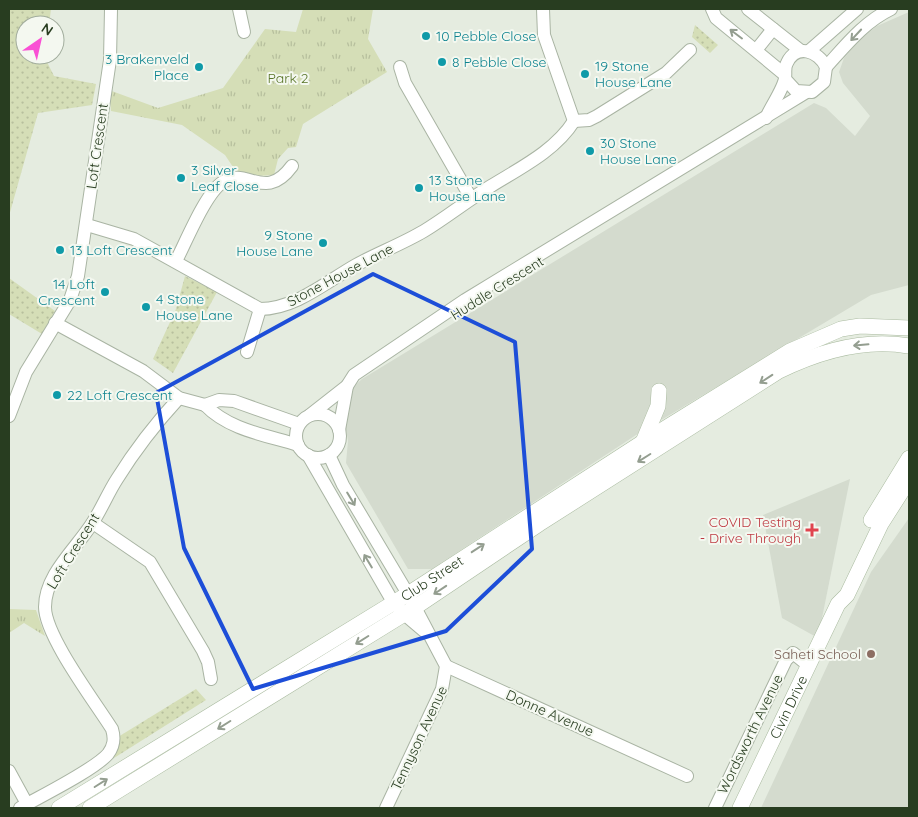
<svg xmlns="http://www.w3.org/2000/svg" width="918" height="817" font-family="Quicksand,sans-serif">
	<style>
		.built { fill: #d4dbce }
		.grass { fill: url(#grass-dots) }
		.park { fill: url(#park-tufts) }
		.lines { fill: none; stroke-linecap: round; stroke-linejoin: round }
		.street-casing { stroke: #a9b4a3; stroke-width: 14 }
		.secondary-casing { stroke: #aabba0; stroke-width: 16 }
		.street { stroke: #fff; stroke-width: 12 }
		.secondary { stroke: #fff; stroke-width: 15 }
		.oneway { stroke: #949e90 }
		.marked { fill: none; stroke: #1d4ed8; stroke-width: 4; stroke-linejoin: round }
		.culture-dot { fill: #0f9aa8; stroke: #f4f8f0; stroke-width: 2 }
		.health-dot { fill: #e0444e; stroke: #f4f8f0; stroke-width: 2 }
		.education-dot { fill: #8d6e63; stroke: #f4f8f0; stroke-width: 2 }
		.labels { text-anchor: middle; stroke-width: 4; stroke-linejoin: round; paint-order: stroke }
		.culture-label { font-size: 14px; fill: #0d838f; stroke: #f4f8f0; text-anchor: start }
		.park-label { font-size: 14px; fill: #597528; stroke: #f4f8f0 }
		.street-label { font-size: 14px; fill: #283d20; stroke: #f4f8f0 }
		.health-label { font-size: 14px; fill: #be3a42; stroke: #f4f8f0; text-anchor: end }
		.education-label { font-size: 14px; fill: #785e54; stroke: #f4f8f0; text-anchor: end }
	</style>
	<defs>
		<pattern id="grass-dots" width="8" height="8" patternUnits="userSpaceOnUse" patternTransform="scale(1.25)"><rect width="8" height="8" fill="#d5deb7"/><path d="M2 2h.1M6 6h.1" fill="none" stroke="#b7bf9d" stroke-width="1.8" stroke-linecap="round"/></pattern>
		<pattern id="park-tufts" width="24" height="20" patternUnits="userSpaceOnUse" patternTransform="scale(1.25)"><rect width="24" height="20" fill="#d5deb7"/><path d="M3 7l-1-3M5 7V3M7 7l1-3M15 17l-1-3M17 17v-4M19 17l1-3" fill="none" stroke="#b7bf9d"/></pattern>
	</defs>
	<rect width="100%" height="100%" fill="#e5ece0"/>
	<g class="built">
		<polygon points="909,12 909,285 871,295 636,435 432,569 408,569 346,463 348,441 344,416 350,390 362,379 814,103 826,108 855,136 870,116 843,83 839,72 844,58 859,40 877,26"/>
		<polygon points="850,479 818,638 782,618 763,515"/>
		<polygon points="909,518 909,808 761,808 871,572"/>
	</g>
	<g class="grass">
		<polygon points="9,9 51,9 49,25 25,25 25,55 46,55 46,60 54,76 96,84 92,105 38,113 9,216"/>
		<polygon points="695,25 718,45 710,53 692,37"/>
		<polygon points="185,276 217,292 173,373 153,359 176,309"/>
		<polygon points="9,278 55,311 42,334 9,314"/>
		<polygon points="196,689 206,700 114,758 118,737"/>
	</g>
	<g class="park">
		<polygon points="303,9 373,9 368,39 387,72 303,124 296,147 288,148 278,159 274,175 258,176 235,170 225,155 182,125 111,111 109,90 158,108 223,88 265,29 296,32"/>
		<polygon points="9,609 36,610 45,636 24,623 9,633"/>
	</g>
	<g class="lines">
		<defs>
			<g id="street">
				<polyline points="239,9 244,32"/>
				<polyline points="543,9 544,35 574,121"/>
				<polyline points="712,9 716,18 784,74"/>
				<polyline points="748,9 801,51"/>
				<polyline points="757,49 773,29"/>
				<polyline points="809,51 857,9"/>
				<polyline points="400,67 405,83 471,198"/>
				<path d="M826,67c20,-22 38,-45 65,-58"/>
				<path d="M766,118c4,-10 18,-30 19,-40 1,-5 -1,-10 2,-15 9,-20 32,-12 39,4l-2,15 -12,10 -16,-1 -11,-12"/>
				<polyline points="574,121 589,120 597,116 666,73 690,50"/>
				<path d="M87,225l47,14 126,70c35,0 66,-27 96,-44 22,-12 46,-21 68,-34 23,-14 44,-31 67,-45 29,-18 64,-35 83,-65"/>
				<path d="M176,261c10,-19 30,-69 47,-79 24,-16 42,21 69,-16"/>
				<polyline points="55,323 143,371 179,398 205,405"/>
				<polyline points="247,352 260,309"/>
				<path d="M205,405c24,25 61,30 93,40"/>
				<polyline points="205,405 219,400 234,401 299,424"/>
				<circle cx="318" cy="436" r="22"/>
				<polyline points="310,415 347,386 354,375 465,300 805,93"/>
				<polyline points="9,416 26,372 70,300 78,276 110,60 111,9"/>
				<polyline points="339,430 347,386"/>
				<polyline points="308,455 393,602 404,614 424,631"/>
				<polyline points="329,455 343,485 408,594 446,666 442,689 386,808"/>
				<polyline points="93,523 150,562 203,651 208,662 211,679"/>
				<polyline points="446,666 687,776"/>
				<polyline points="9,771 27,804"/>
				<path d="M20,808c21,-12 74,-38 88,-54 6,-8 7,-15 4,-25 -17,-27 -67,-93 -67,-122 0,-33 32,-59 48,-85 9,-14 15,-29 24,-43 18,-29 39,-56 62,-81"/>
				<polyline points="715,808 786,660 793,653 808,665"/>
			</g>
			<g id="secondary">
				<polyline points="643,442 658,406 659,391"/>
				<polyline points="871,520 909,458"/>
				<path id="s1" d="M59,808l349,-214 235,-152 147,-91 51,-22 19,-3 49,2"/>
				<path d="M90,808l324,-200 125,-84 240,-153c41,-20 85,-33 130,-25"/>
				<path id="s2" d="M740,808l98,-204 9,-9 34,-71 28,-44"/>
			</g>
		</defs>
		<use href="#street" class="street-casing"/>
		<use href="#secondary" class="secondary-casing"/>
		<use href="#street" class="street"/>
		<use href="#secondary" class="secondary"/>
	</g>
	<defs><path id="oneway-shaft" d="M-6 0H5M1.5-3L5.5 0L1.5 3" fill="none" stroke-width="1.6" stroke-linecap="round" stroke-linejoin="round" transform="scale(1.25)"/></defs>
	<g class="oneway">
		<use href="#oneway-shaft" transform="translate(736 34) rotate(-143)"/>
		<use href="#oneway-shaft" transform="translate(856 35) rotate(133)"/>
		<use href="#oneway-shaft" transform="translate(861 345) rotate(175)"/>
		<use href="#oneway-shaft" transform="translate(766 379) rotate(147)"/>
		<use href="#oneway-shaft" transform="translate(644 458) rotate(148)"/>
		<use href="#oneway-shaft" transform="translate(351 499) rotate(59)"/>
		<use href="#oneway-shaft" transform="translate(478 548) rotate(-33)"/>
		<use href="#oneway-shaft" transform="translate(368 561) rotate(-121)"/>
		<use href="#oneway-shaft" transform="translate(440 590) rotate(146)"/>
		<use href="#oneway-shaft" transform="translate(362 640) rotate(148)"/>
		<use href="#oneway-shaft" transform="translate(224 725) rotate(148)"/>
		<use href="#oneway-shaft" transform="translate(101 783) rotate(-32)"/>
	</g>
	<path class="marked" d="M373,274l142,68 17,207 -86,82 -193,58 -69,-141 -28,-155z"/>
	<g class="culture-dot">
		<circle cx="426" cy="36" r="5"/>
		<circle cx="442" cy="62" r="5"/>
		<circle cx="199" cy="67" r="5"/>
		<circle cx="585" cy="74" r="5"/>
		<circle cx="590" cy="151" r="5"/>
		<circle cx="181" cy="178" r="5"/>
		<circle cx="419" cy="188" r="5"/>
		<circle cx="323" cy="243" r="5"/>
		<circle cx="60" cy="250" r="5"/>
		<circle cx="105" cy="292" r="5"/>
		<circle cx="146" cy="307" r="5"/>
		<circle cx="57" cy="395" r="5"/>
	</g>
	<path class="health-dot" d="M809.5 522.5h5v5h5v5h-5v5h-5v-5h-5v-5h5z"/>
	<circle class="education-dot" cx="871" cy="654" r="5"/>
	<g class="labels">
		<g class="culture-label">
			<text x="436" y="41">10 Pebble Close</text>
			<text x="189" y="64" text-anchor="end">3 Brakenveld<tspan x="189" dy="16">Place</tspan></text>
			<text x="452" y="67">8 Pebble Close</text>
			<text x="595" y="71">19 Stone<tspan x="595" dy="16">House Lane</tspan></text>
			<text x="600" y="148">30 Stone<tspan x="600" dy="16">House Lane</tspan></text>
			<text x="191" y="175">3 Silver<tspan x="191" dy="16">Leaf Close</tspan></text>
			<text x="429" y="185">13 Stone<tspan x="429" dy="16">House Lane</tspan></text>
			<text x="313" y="240" text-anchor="end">9 Stone<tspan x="313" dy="16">House Lane</tspan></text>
			<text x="70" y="255">13 Loft Crescent</text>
			<text x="95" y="289" text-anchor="end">14 Loft<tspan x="95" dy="16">Crescent</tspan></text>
			<text x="156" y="304">4 Stone<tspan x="156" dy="16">House Lane</tspan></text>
			<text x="67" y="400">22 Loft Crescent</text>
		</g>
		<g class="park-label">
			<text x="288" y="83">Park 2</text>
		</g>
		<g class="street-label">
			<text transform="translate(97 146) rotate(-82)" y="5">Loft Crescent</text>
			<text transform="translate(340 275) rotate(-28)" y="5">Stone House Lane</text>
			<text transform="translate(497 288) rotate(-32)" y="5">Huddle Crescent</text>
			<text transform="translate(73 551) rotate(-58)" y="5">Loft Crescent</text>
			<text dy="5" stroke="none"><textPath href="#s1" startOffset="438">Club Street</textPath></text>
			<text dy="5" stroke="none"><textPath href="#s2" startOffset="112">Civin Drive</textPath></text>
			<text transform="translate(550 713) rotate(24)" y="5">Donne Avenue</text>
			<text transform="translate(750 734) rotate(-64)" y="5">Wordsworth Avenue</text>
			<text transform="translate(419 738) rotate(-65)" y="5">Tennyson Avenue</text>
		</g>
		<g class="health-label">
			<text x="801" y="527">COVID Testing<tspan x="801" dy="16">- Drive Through</tspan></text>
		</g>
		<g class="education-label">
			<text x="861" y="659">Saheti School</text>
		</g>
	</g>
	<rect width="918" height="817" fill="none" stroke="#283d20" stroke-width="20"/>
	<g transform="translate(40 40) rotate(34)"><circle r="24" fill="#f4f8f0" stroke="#a2ad9d"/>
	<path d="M0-4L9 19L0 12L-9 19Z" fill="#f950d4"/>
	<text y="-8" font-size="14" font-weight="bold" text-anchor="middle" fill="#283d20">N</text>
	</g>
</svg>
